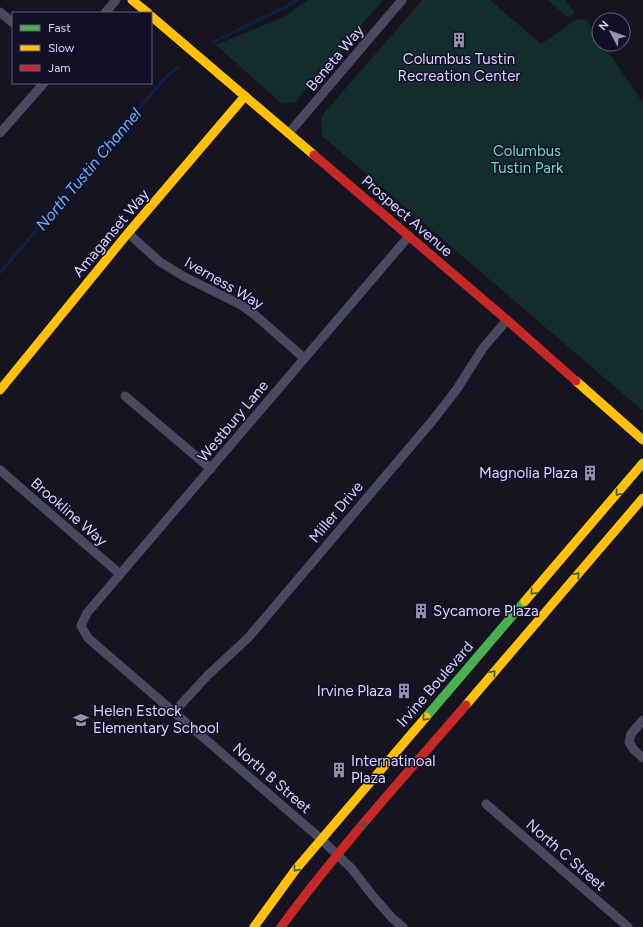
<svg xmlns="http://www.w3.org/2000/svg" width="643" height="927" font-family="Figtree,sans-serif">
	<style>
		.green { fill: #132c2d }
		.lines { fill: none; stroke-linecap: round; stroke-linejoin: round }
		.stream { stroke: #0d2144; stroke-width: 3 }
		.street { stroke: #4a4962; stroke-width: 9 }
		.fast { stroke: #4caf50; stroke-width: 9 }
		.slow { stroke: #ffc107; stroke-width: 9 }
		.jam { stroke: #c62828; stroke-width: 9 }
		.oneway { stroke: #305f3b }
		.labels { text-anchor: middle; stroke-width: 3; stroke-linejoin: round; paint-order: stroke }
		.street-label { font-size: 15px; fill: #d9d4ff; stroke: #130f26 }
		.poi-label { font-size: 15px; fill: #d9d4ff; stroke: #130f26; text-anchor: start }
		.park-label { font-size: 15px; fill: #5fe0c0; stroke: #130f26 }
		.water-label { font-size: 16px; font-style: italic; fill: #62b6ff; stroke: #130f26 }
	</style>
	<rect width="100%" height="100%" fill="#161421"/>
	<g class="green">
		<polygon points="308,0 383,0 295,102 282,104 216,45 284,17"/>
		<polygon points="422,0 490,0 541,44 577,19 586,20 599,39 599,44 603,44 643,103 643,411 322,136 321,117"/>
		<polygon points="547,0 565,0 575,13 568,17"/>
	</g>
	<g class="lines">
		<g class="stream">
			<polyline points="214,42 287,6 297,0"/>
			<polyline points="0,273 165,78 178,67"/>
		</g>
		<g class="street">
			<polyline points="0,12 13,23"/>
			<polyline points="105,13 116,0"/>
			<polyline points="0,133 44,83"/>
			<polyline points="289,133 402,0"/>
			<polyline points="128,233 160,262 183,276 241,305 255,315 304,358"/>
			<polyline points="125,396 211,469"/>
			<polyline points="0,470 120,574"/>
			<polyline points="174,712 208,675 248,638 433,420 457,389 483,348 507,320"/>
			<polyline points="643,720 631,734 629,742 634,750 643,758"/>
			<polyline points="486,804 628,927"/>
			<polyline points="403,927 392,918 372,895 352,869 321,839 88,638 81,626 87,613 409,236"/>
		</g>
		<polyline class="fast" points="426,717 525,601"/>
		<g class="slow">
			<polyline points="132,0 148,13"/>
			<polyline points="151,16 314,155"/>
			<polyline points="576,381 643,440"/>
			<polyline points="0,390 128,233 245,96"/>
			<polyline points="525,601 643,463"/>
			<polyline points="466,705 643,498"/>
			<polyline points="254,927 296,869 426,717"/>
		</g>
		<g class="jam">
			<polyline points="314,155 507,320 576,381"/>
			<path d="M281,927c57,-78 122,-149 185,-222"/>
		</g>
	</g>
	<defs><path id="oneway-chevron" d="M-2-3.5L2.5 0L-2 3.5" fill="none" stroke-width="1.6" stroke-linecap="round" stroke-linejoin="round"/></defs>
	<g class="oneway">
		<use href="#oneway-chevron" transform="translate(618 493) rotate(131)"/>
		<use href="#oneway-chevron" transform="translate(577 575) rotate(-49)"/>
		<use href="#oneway-chevron" transform="translate(533 592) rotate(131)"/>
		<use href="#oneway-chevron" transform="translate(493 673) rotate(-49)"/>
		<use href="#oneway-chevron" transform="translate(425 718) rotate(131)"/>
		<use href="#oneway-chevron" transform="translate(363 825) rotate(-49)"/>
		<use href="#oneway-chevron" transform="translate(296 869) rotate(129)"/>
	</g>
	<defs>
		<symbol id="building-bare" viewBox="-9 -9 18 18"><path d="M-4-6H4V6H1V3H-1V6H-4ZM-2.5-4.3h1.7v1.8h-1.7ZM.8-4.3h1.7v1.8H.8ZM-2.5-1h1.7V.8h-1.7ZM.8-1h1.7V.8H.8Z" fill="#9591b1" stroke="#130f26" stroke-width="2.5" paint-order="stroke"/></symbol>
		<symbol id="school-bare" viewBox="-9 -9 18 18"><path d="M0-5L7-2L0 1L-7-2ZM-4 1L0 2.5L4 1V4Q0 6-4 4Z" fill="#9591b1" stroke="#130f26" stroke-width="2.5" paint-order="stroke"/></symbol>
	</defs>
	<g fill-rule="evenodd">
		<use href="#building-bare" x="448" y="29" width="22" height="22"/>
		<use href="#building-bare" x="579" y="462" width="22" height="22"/>
		<use href="#building-bare" x="410" y="600" width="22" height="22"/>
		<use href="#building-bare" x="393" y="680" width="22" height="22"/>
		<use href="#school-bare" x="70" y="709" width="22" height="22"/>
		<use href="#building-bare" x="328" y="759" width="22" height="22"/>
	</g>
	<g class="labels">
		<g class="street-label">
			<text transform="translate(335 58) rotate(-50)" y="5">Beneta Way</text>
			<text transform="translate(407 216) rotate(41)" y="5">Prospect Avenue</text>
			<text transform="translate(111 233) rotate(-50)" y="5">Amaganset Way</text>
			<text transform="translate(224 283) rotate(30)" y="5">Iverness Way</text>
			<text transform="translate(233 421) rotate(-50)" y="5">Westbury Lane</text>
			<text transform="translate(69 512) rotate(41)" y="5">Brookline Way</text>
			<text transform="translate(336 512) rotate(-50)" y="5">Miller Drive</text>
			<text transform="translate(435 684) rotate(-49)" y="5">Irvine Boulevard</text>
			<text transform="translate(272 778) rotate(41)" y="5">North B Street</text>
			<text transform="translate(566 855) rotate(41)" y="5">North C Street</text>
		</g>
		<g class="poi-label">
			<text x="459" y="64" text-anchor="middle">Columbus Tustin<tspan x="459" dy="17">Recreation Center</tspan></text>
			<text x="578" y="478" text-anchor="end">Magnolia Plaza</text>
			<text x="433" y="616">Sycamore Plaza</text>
			<text x="392" y="696" text-anchor="end">Irvine Plaza</text>
			<text x="93" y="716">Helen Estock<tspan x="93" dy="17">Elementary School</tspan></text>
			<text x="351" y="766">Internatinoal<tspan x="351" dy="17">Plaza</tspan></text>
		</g>
		<g class="park-label">
			<text x="527" y="156">Columbus<tspan x="527" dy="17">Tustin Park</tspan></text>
		</g>
		<g class="water-label">
			<text transform="translate(88 169) rotate(-50)" y="6">North Tustin Channel</text>
		</g>
	</g>
	<rect x="12" y="12" width="140" height="72" fill="#130f26" stroke="#625e7d"/>
	<rect x="20" y="25" width="20" height="6" fill="#4caf50" stroke="#625e7d"/>
	<text x="48" y="32" font-size="12" fill="#d9d4ff">Fast</text>
	<rect x="20" y="45" width="20" height="6" fill="#ffc107" stroke="#625e7d"/>
	<text x="48" y="52" font-size="12" fill="#d9d4ff">Slow</text>
	<rect x="20" y="65" width="20" height="6" fill="#c62828" stroke="#625e7d"/>
	<text x="48" y="72" font-size="12" fill="#d9d4ff">Jam</text>
	<g transform="translate(611 32) rotate(311)"><circle r="19" fill="#130f26" stroke="#625e7d"/>
	<path d="M0-3L7 15L0 10L-7 15Z" fill="#9591b1"/>
	<text y="-6" font-size="11" font-weight="bold" text-anchor="middle" fill="#d9d4ff">N</text>
	</g>
</svg>
